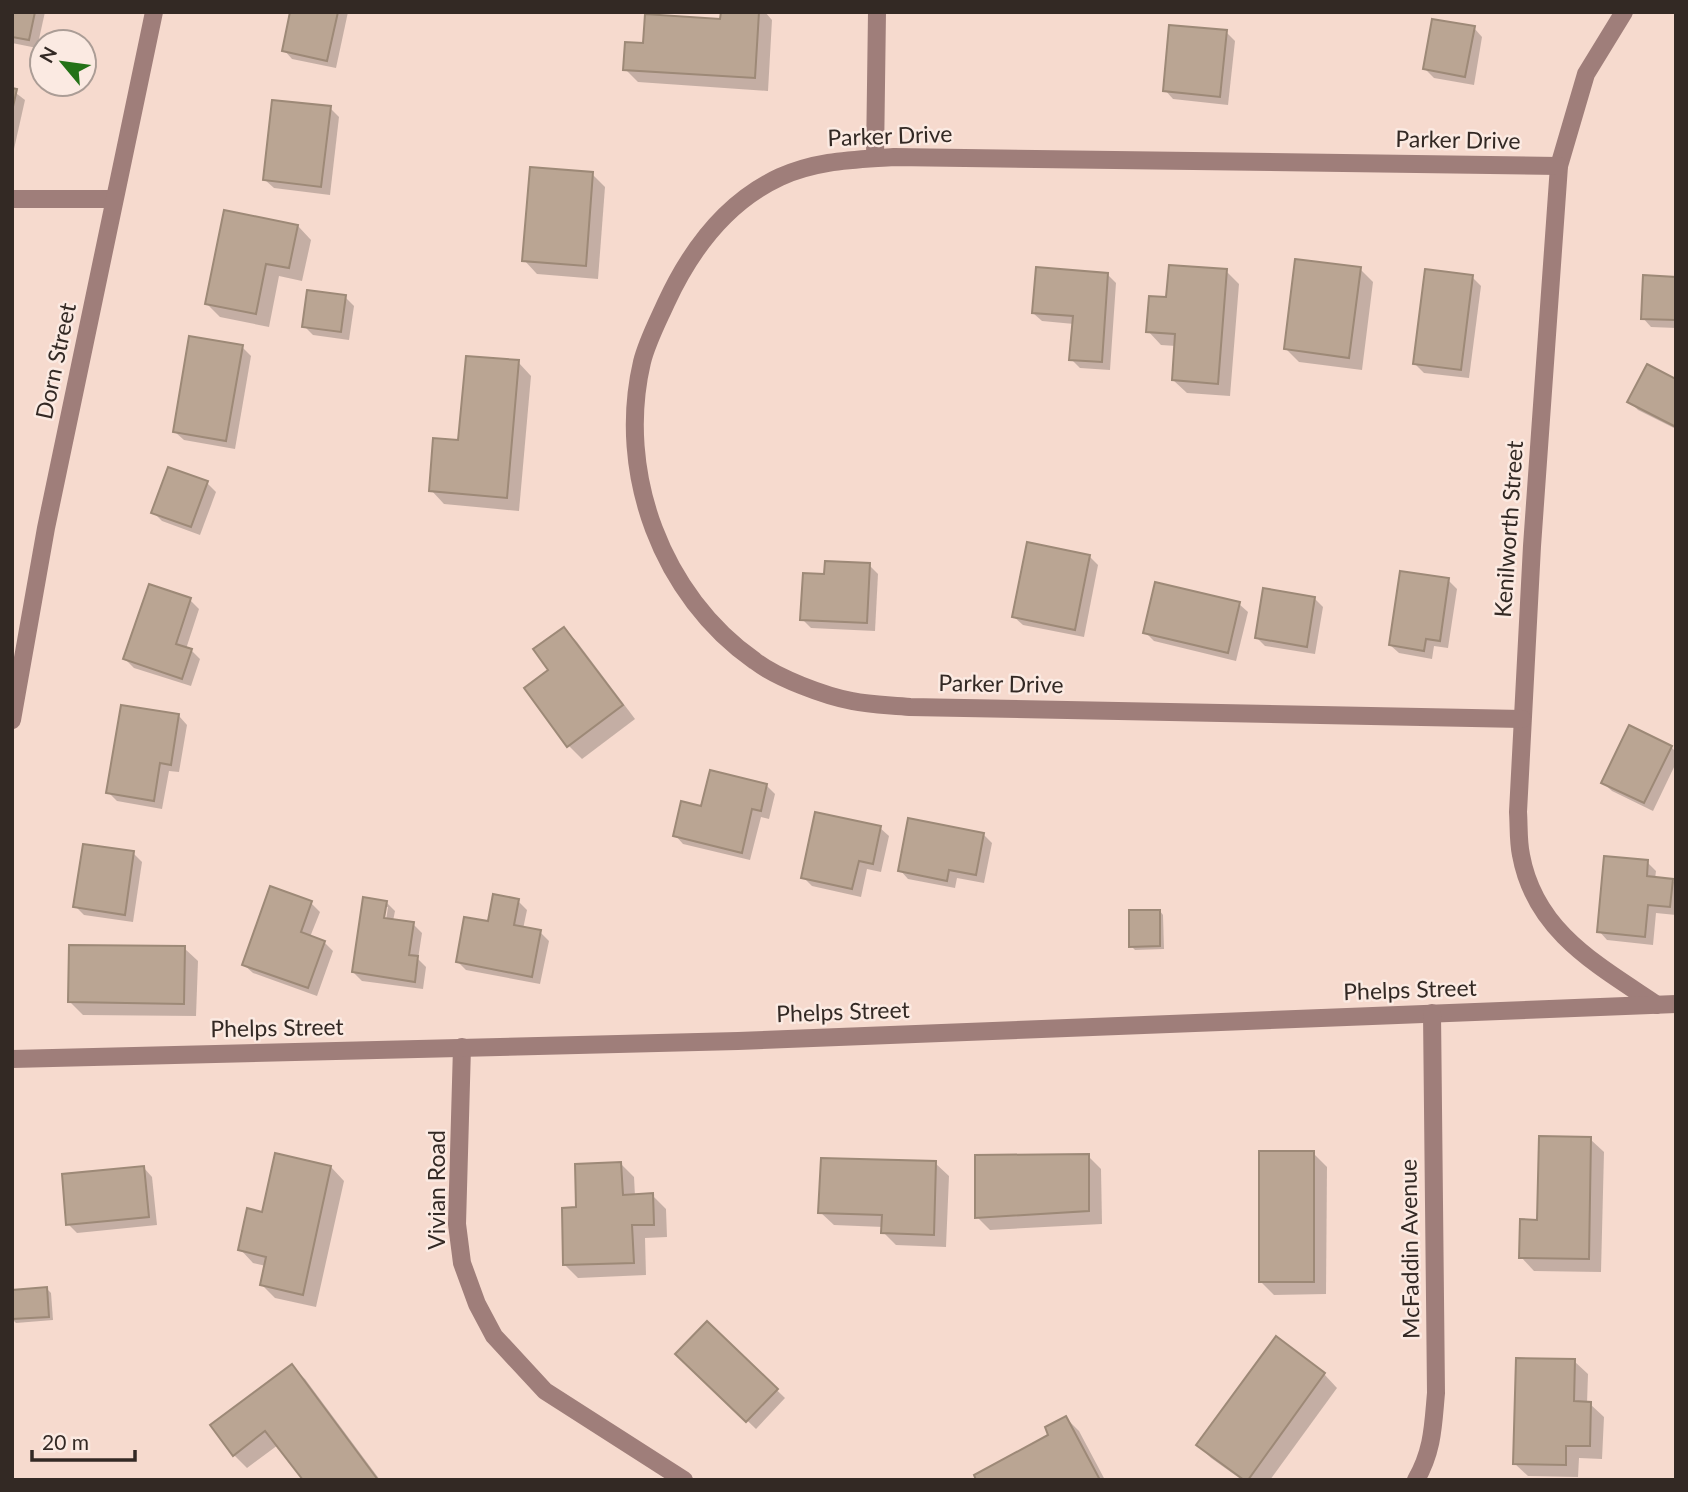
<svg xmlns="http://www.w3.org/2000/svg" width="1688" height="1492" font-family="Lato,sans-serif">
	<style>
		.shadow { fill: #0003; fill-rule: evenodd }
		.building { fill: #baa593; stroke: #9d8977; stroke-width: 2 }
		.lines { fill: none; stroke-linecap: round; stroke-linejoin: round }
		.minor { stroke: #9f7e7a; stroke-width: 18 }
		.labels { text-anchor: middle; stroke-width: 5; stroke-linejoin: round; paint-order: stroke }
		.street-label { font-size: 23px; fill: #332924; stroke: #fbeae2 }
	</style>
	<rect width="100%" height="100%" fill="#f6dace"/>
	<g class="shadow">
		<polygon points="12,12 45,12 37,48 12,43"/>
		<polygon points="292,12 348,12 336,68 292,59 284,50"/>
		<polygon points="723,12 765,12 772,20 768,91 638,82 625,69 645,45 722,21"/>
		<polygon points="1474,28 1482,37 1474,85 1434,78 1425,69"/>
		<polygon points="1226,32 1235,41 1228,105 1173,99 1165,90"/>
		<polygon points="12,90 25,100 14,149 12,148"/>
		<polygon points="330,108 339,117 330,195 274,188 265,180"/>
		<polygon points="592,174 605,187 598,279 537,274 524,260"/>
		<polygon points="298,226 311,240 302,281 279,276 269,327 220,317 207,304"/>
		<polygon points="1360,269 1373,282 1362,370 1299,362 1286,349"/>
		<polygon points="1226,271 1239,284 1230,396 1187,393 1173,380 1176,346 1161,345 1148,331"/>
		<polygon points="1108,275 1116,283 1110,370 1080,368 1071,359 1074,324 1042,321 1033,313"/>
		<polygon points="1472,277 1481,286 1469,378 1424,373 1415,364"/>
		<polygon points="1676,279 1676,328 1651,327 1643,318"/>
		<polygon points="345,297 354,306 349,340 313,335 304,326"/>
		<polygon points="242,347 251,356 235,449 184,440 175,432"/>
		<polygon points="518,362 531,376 519,511 444,504 431,490"/>
		<polygon points="1676,381 1676,429 1638,410 1629,401"/>
		<polygon points="169,469 207,483 216,492 200,535 162,521 153,512"/>
		<polygon points="1089,556 1098,565 1084,637 1023,625 1014,617"/>
		<polygon points="869,565 878,574 875,631 811,628 802,619 826,576"/>
		<polygon points="1448,580 1457,589 1448,648 1434,646 1432,659 1399,653 1390,645"/>
		<polygon points="150,586 190,600 199,609 186,649 191,650 200,659 191,686 134,668 125,659"/>
		<polygon points="1314,598 1323,607 1315,654 1265,646 1256,637"/>
		<polygon points="1239,604 1248,612 1236,661 1154,641 1145,632"/>
		<polygon points="564,629 577,642 635,719 582,759 568,745 551,670"/>
		<polygon points="179,716 187,725 179,772 169,771 162,809 117,801 108,792"/>
		<polygon points="1671,747 1676,752 1676,763 1653,811 1612,791 1603,783"/>
		<polygon points="767,786 775,794 769,819 761,817 750,860 683,844 675,835 702,808"/>
		<polygon points="880,828 889,836 881,872 867,869 861,897 812,886 803,877"/>
		<polygon points="983,834 992,843 984,883 957,878 955,888 908,879 900,870"/>
		<polygon points="133,853 142,862 133,922 84,915 75,906"/>
		<polygon points="1647,862 1656,871 1655,879 1672,880 1676,884 1676,915 1656,913 1653,945 1607,940 1599,931"/>
		<polygon points="518,901 527,910 523,929 540,932 549,941 540,984 466,970 457,961"/>
		<path d="M386,902l9,9 -2,10 20,3 9,9 -4,26 8,8 -3,22 -61,-8 -9,-9zM384,907h4l-3,20 -4,-1z"/>
		<polygon points="311,903 320,912 310,937 324,942 333,951 317,996 253,973 244,965"/>
		<polygon points="1160,911 1163,915 1164,949 1135,950 1131,946"/>
		<polygon points="184,948 198,961 196,1016 83,1015 70,1002"/>
		<polygon points="1590,1139 1604,1152 1601,1272 1534,1271 1521,1257 1539,1222"/>
		<polygon points="1313,1153 1327,1167 1326,1294 1274,1295 1260,1281"/>
		<polygon points="1088,1156 1101,1169 1102,1224 990,1230 977,1217"/>
		<polygon points="935,1163 949,1176 946,1247 896,1245 883,1232 883,1227 834,1225 820,1212"/>
		<polygon points="621,1164 634,1177 635,1196 652,1195 666,1209 667,1237 645,1238 646,1275 578,1278 565,1265 578,1209"/>
		<polygon points="331,1167 344,1181 316,1307 275,1298 262,1285 266,1266 253,1263 240,1249 263,1214"/>
		<polygon points="144,1168 152,1177 157,1225 77,1233 68,1224"/>
		<polygon points="47,1289 51,1293 53,1320 16,1323 12,1319"/>
		<polygon points="707,1323 785,1398 756,1429 678,1354"/>
		<polygon points="1276,1339 1324,1374 1337,1388 1270,1480 1242,1480 1211,1458 1198,1445"/>
		<polygon points="1574,1361 1588,1374 1587,1404 1590,1404 1604,1417 1602,1459 1579,1458 1578,1477 1528,1476 1514,1463"/>
		<polygon points="291,1366 305,1379 380,1480 306,1480 278,1445 247,1468 234,1455"/>
		<polygon points="1066,1418 1079,1431 1105,1480 978,1480 1051,1436"/>
	</g>
	<g class="building">
		<polygon points="12,12 35,12 29,40 12,37"/>
		<polygon points="290,12 338,12 327,61 282,51"/>
		<polygon points="721,12 759,12 755,78 623,70 625,42 643,43 645,14 720,19"/>
		<polygon points="1432,19 1475,26 1465,77 1423,69"/>
		<polygon points="1169,25 1227,30 1220,97 1163,91"/>
		<polygon points="12,88 17,89 12,111"/>
		<polygon points="272,100 331,106 321,187 263,180"/>
		<polygon points="530,167 593,172 586,266 522,261"/>
		<polygon points="224,210 298,225 289,268 266,264 256,314 205,304"/>
		<polygon points="1295,259 1361,267 1349,358 1284,349"/>
		<polygon points="1169,265 1227,269 1218,384 1172,380 1175,334 1146,332 1149,296 1166,297"/>
		<polygon points="1036,267 1108,273 1102,362 1069,360 1073,316 1032,313"/>
		<polygon points="1425,269 1473,275 1461,370 1413,364"/>
		<polygon points="1643,275 1676,277 1676,320 1641,319"/>
		<polygon points="307,290 346,295 341,332 302,327"/>
		<polygon points="189,336 243,345 226,441 173,432"/>
		<polygon points="466,356 519,360 507,498 429,491 433,438 458,440"/>
		<polygon points="1647,364 1676,379 1676,427 1627,402"/>
		<polygon points="168,467 208,481 191,527 151,513"/>
		<polygon points="1027,542 1090,555 1075,630 1012,617"/>
		<polygon points="825,561 870,563 867,623 800,620 803,573 824,574"/>
		<polygon points="1400,571 1449,578 1440,641 1426,639 1424,651 1389,645"/>
		<polygon points="1155,582 1240,602 1228,653 1143,633"/>
		<polygon points="149,584 191,598 176,644 192,649 182,679 123,659"/>
		<polygon points="1263,588 1315,597 1307,647 1255,638"/>
		<polygon points="564,627 623,705 567,747 524,688 548,670 533,649"/>
		<polygon points="121,705 179,714 171,765 160,763 154,801 106,793"/>
		<polygon points="1629,725 1672,746 1644,803 1601,783"/>
		<polygon points="710,770 767,784 761,811 752,809 742,853 673,836 681,801 701,806"/>
		<polygon points="815,812 881,826 873,864 859,861 852,889 801,878"/>
		<polygon points="908,818 984,833 976,875 949,870 947,881 898,871"/>
		<polygon points="83,844 134,851 125,915 73,907"/>
		<polygon points="1604,856 1648,860 1647,876 1673,879 1670,907 1648,905 1645,937 1597,932"/>
		<polygon points="270,886 312,901 301,932 325,941 308,988 242,965"/>
		<polygon points="493,894 519,899 514,925 541,930 532,977 456,962 464,917 488,921"/>
		<polygon points="363,897 387,901 384,918 414,922 409,955 418,956 415,982 352,972"/>
		<polygon points="1129,910 1160,910 1160,946 1129,947"/>
		<polygon points="69,945 185,946 184,1004 68,1002"/>
		<polygon points="1539,1136 1591,1137 1589,1259 1519,1258 1520,1219 1537,1220"/>
		<rect x="1259" y="1151" width="55" height="131"/>
		<polygon points="275,1153 331,1166 303,1295 260,1285 266,1257 238,1250 247,1208 262,1212"/>
		<polygon points="1089,1154 1089,1211 975,1218 975,1155"/>
		<polygon points="821,1158 936,1161 934,1235 881,1233 882,1215 818,1213"/>
		<polygon points="621,1162 623,1195 653,1193 654,1225 632,1225 634,1263 563,1265 562,1208 576,1207 575,1164"/>
		<polygon points="144,1166 149,1217 66,1225 62,1174"/>
		<polygon points="47,1287 49,1317 12,1319 12,1290"/>
		<polygon points="707,1321 778,1389 746,1422 675,1354"/>
		<polygon points="1276,1336 1325,1373 1248,1480 1244,1480 1196,1445"/>
		<polygon points="1516,1358 1575,1359 1574,1401 1591,1402 1590,1446 1566,1446 1566,1465 1513,1464"/>
		<polygon points="292,1364 378,1480 303,1480 265,1431 233,1456 210,1425"/>
		<polygon points="1066,1416 1100,1480 976,1480 974,1475 1048,1435 1045,1427"/>
	</g>
	<g class="lines">
		<g class="minor">
			<path d="M1624,12l-38,62 -27,92 -27,380 -14,266c1,14 0,29 3,43 14,77 77,110 136,150"/>
			<polyline points="875,158 877,12"/>
			<polyline points="12,199 114,199"/>
			<path d="M1522,719l-612,-12c-19,-2 -39,-2 -58,-6 -27,-5 -75,-23 -97,-40 -93,-65 -139,-188 -113,-299 5,-20 15,-39 24,-59 24,-52 60,-101 114,-126 38,-17 74,-17 114,-20l665,9"/>
			<polyline points="12,720 46,528 154,12"/>
			<polyline points="462,1047 457,1224 462,1263 477,1304 494,1336 545,1391 684,1480"/>
			<polyline points="12,1059 738,1041 1676,1004"/>
			<path d="M1416,1480c17,-30 17,-54 20,-87l-4,-380"/>
		</g>
	</g>
	<g class="labels">
		<g class="street-label">
			<text transform="translate(890 136) rotate(-2)" y="8">Parker Drive</text>
			<text transform="translate(1458 140) rotate(1)" y="8">Parker Drive</text>
			<text transform="translate(56 361) rotate(-78)" y="8">Dorn Street</text>
			<text transform="translate(1509 529) rotate(-86)" y="8">Kenilworth Street</text>
			<text transform="translate(1001 684) rotate(1)" y="8">Parker Drive</text>
			<text transform="translate(1410 990) rotate(-2)" y="8">Phelps Street</text>
			<text transform="translate(843 1012) rotate(-2)" y="8">Phelps Street</text>
			<text transform="translate(277 1028) rotate(-1)" y="8">Phelps Street</text>
			<text transform="translate(437 1190) rotate(-90)" y="8">Vivian Road</text>
			<text transform="translate(1410 1249) rotate(-91)" y="8">McFaddin Avenue</text>
		</g>
	</g>
	<rect width="1688" height="1492" fill="none" stroke="#332924" stroke-width="28"/>
	<g transform="translate(63 63) rotate(299)"><circle r="33" fill="#fbeae2" stroke="#ab9d96" stroke-width="2"/>
	<path d="M0-5L12 26L0 18L-12 26Z" fill="#247217"/>
	<text y="-10" font-size="19" font-weight="bold" text-anchor="middle" fill="#332924">N</text>
	</g>
	<path d="M32 1450v10h103v-10" fill="none" stroke="#332924" stroke-width="3.5"/>
	<text x="42" y="1450" font-size="21" fill="#332924" stroke="#fbeae2" stroke-width="5" paint-order="stroke">20 m</text>
</svg>
